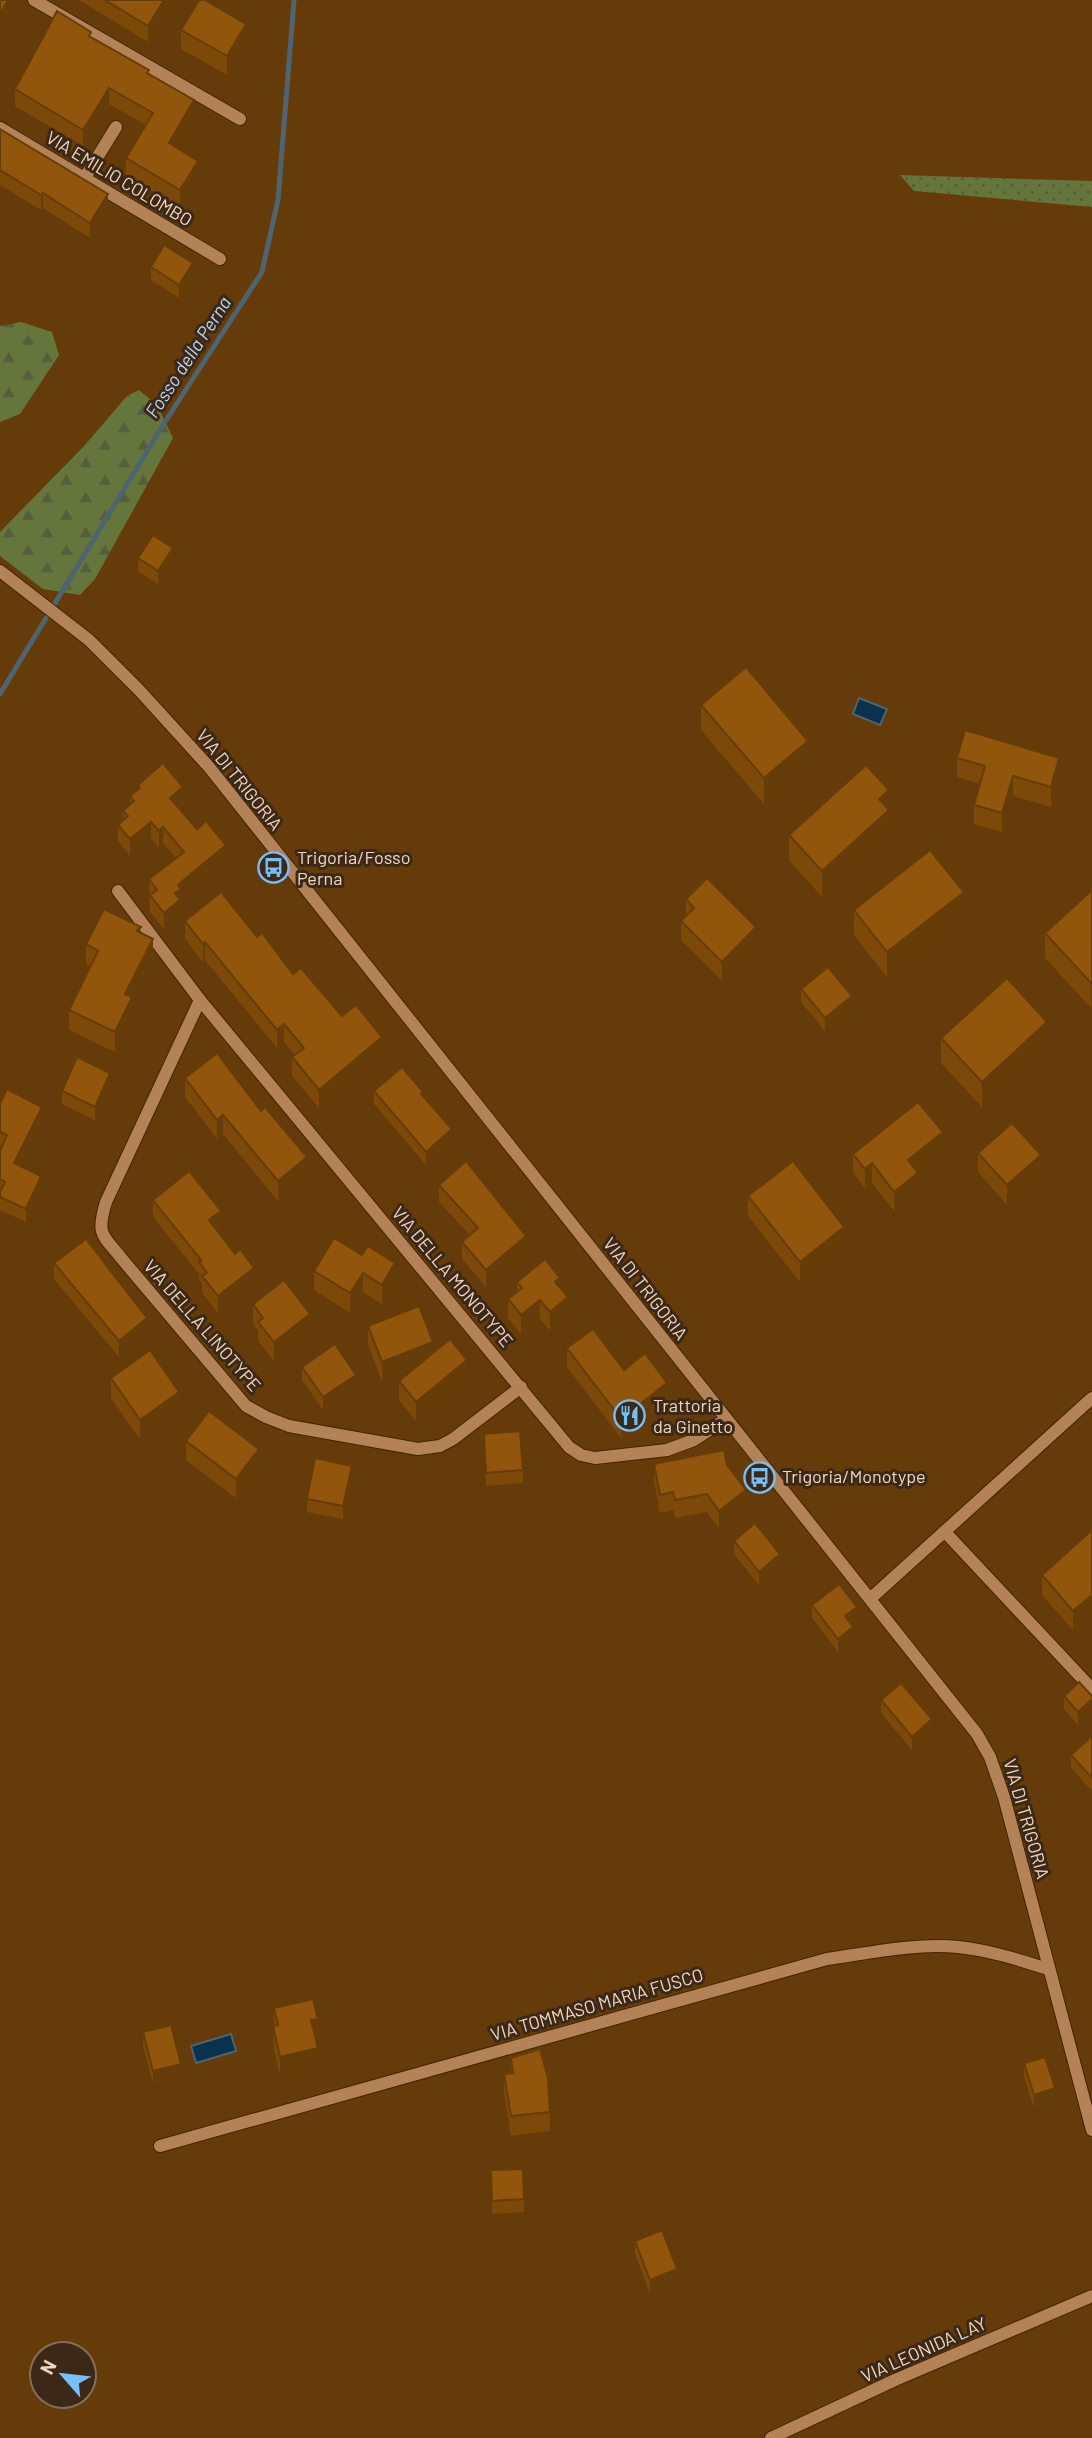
<svg xmlns="http://www.w3.org/2000/svg" width="1092" height="2438" font-family="Barlow,sans-serif">
	<style>
		.grass { fill: url(#grass-dots) }
		.forest { fill: url(#forest-firs) }
		.water { fill: #08324e; stroke: #4e6470; stroke-width: 2 }
		.lines { fill: none; stroke-linecap: round; stroke-linejoin: round }
		.stream { stroke: #4e6470; stroke-width: 5 }
		.minor-casing { stroke: #442400; stroke-width: 14 }
		.minor { stroke: #b38357; stroke-width: 12 }
		.wall { fill: #7d4909 }
		.shaded-wall { fill: #663c08 }
		.building { fill: #91550b; stroke: #663c08; stroke-width: 2 }
		.labels { text-anchor: middle; stroke-width: 6; stroke-linejoin: round; paint-order: stroke }
		.street-label { font-size: 18px; fill: #f1d7c1; stroke: #3c2816 }
		.poi-label { font-size: 18px; fill: #f1d7c1; stroke: #3c2816; text-anchor: start }
		.water-label { font-size: 19px; font-style: italic; fill: #b5d9f7; stroke: #3c2816 }
	</style>
	<defs>
		<pattern id="grass-dots" width="8" height="8" patternUnits="userSpaceOnUse" patternTransform="scale(1.75)"><rect width="8" height="8" fill="#64763b"/><path d="M2 2h.1M6 6h.1" fill="none" stroke="#575e3b" stroke-width="1.8" stroke-linecap="round"/></pattern>
		<pattern id="forest-firs" width="22" height="20" patternUnits="userSpaceOnUse" patternTransform="scale(1.75)"><rect width="22" height="20" fill="#64763b"/><path d="M5 1l3.5 6h-7zM16 11l3.5 6h-7z" fill="#575e3b"/></pattern>
	</defs>
	<rect width="100%" height="100%" fill="#663b0a"/>
	<polygon class="grass" points="900,175 1092,181 1092,207 914,191"/>
	<g class="forest">
		<polygon points="21,322 52,332 59,355 20,414 0,422 0,326"/>
		<polygon points="139,390 157,405 173,438 95,579 80,595 43,589 0,556 0,532 85,445 127,396"/>
	</g>
	<g class="water">
		<polygon points="859,698 887,709 880,725 853,714"/>
		<polygon points="231,2034 236,2051 196,2063 191,2046"/>
	</g>
	<g class="lines">
		<polyline class="stream" points="0,694 161,428 262,272 278,200 294,0"/>
		<defs>
			<g id="minor">
				<polyline points="34,0 240,119"/>
				<polyline points="0,128 220,259"/>
				<polyline points="84,179 116,127"/>
				<polyline points="0,571 89,640 139,690 209,767 977,1734 990,1757 1004,1797 1092,2130"/>
				<polyline points="118,891 200,1000 569,1447 581,1455 595,1458 667,1450 694,1440 726,1419"/>
				<path d="M200,1000l-94,202c-10,33 -4,32 16,57l124,147 20,11 23,9 129,23 22,-3 13,-7 68,-52"/>
				<polyline points="945,1532 1092,1689"/>
				<polyline points="870,1599 1092,1398"/>
				<path d="M160,2146l667,-187c43,-6 87,-16 131,-12 31,3 61,13 90,22"/>
				<polyline points="771,2438 895,2380 1092,2296"/>
			</g>
		</defs>
		<use href="#minor" class="minor-casing"/>
		<use href="#minor" class="minor"/>
	</g>
	<g class="wall">
		<polygon points="79,0 168,0 168,9 148,42"/>
		<polygon points="181,30 246,43 227,75 181,49"/>
		<polygon points="91,37 149,74 194,117 176,148 198,177 180,207 126,175 126,158 146,125 109,104 83,146 15,106 15,89"/>
		<polygon points="0,129 108,209 90,238 43,208 41,210 0,185"/>
		<polygon points="151,267 193,276 179,298 151,280"/>
		<polygon points="138,558 173,561 158,584 138,571"/>
		<polygon points="701,705 808,766 764,804 701,730"/>
		<polygon points="957,758 1059,778 1051,807 1013,796 1002,832 974,824 974,805 980,784 957,777"/>
		<polygon points="138,785 183,804 179,808 226,862 181,899 180,916 164,929 150,912 149,879 176,858 163,843 159,847 151,838 130,856 118,841 118,825 123,820 123,811 130,804 130,796 138,789"/>
		<polygon points="889,790 889,835 822,897 789,860 789,835"/>
		<polygon points="1092,890 1091,1008 1045,958 1045,933"/>
		<polygon points="686,899 756,946 722,981 681,940 681,921 686,916"/>
		<polygon points="854,910 964,917 887,977 854,935"/>
		<polygon points="185,921 257,937 293,974 342,1016 382,1056 319,1108 292,1076 292,1057 295,1055 284,1042 277,1048 205,960 203,962 185,939"/>
		<polygon points="141,933 153,958 132,1000 132,1017 115,1052 69,1030 69,1010 91,966 86,964 86,944"/>
		<polygon points="801,989 852,1009 825,1031 801,1002"/>
		<polygon points="941,1038 1047,1047 982,1107 941,1063"/>
		<polygon points="185,1078 307,1176 278,1201 223,1134 217,1139 185,1097"/>
		<polygon points="110,1086 95,1120 62,1104 62,1091"/>
		<polygon points="374,1091 423,1096 452,1142 426,1165 374,1104"/>
		<polygon points="0,1104 42,1120 19,1166 41,1189 26,1222 0,1210 0,1151 2,1146 0,1145"/>
		<polygon points="943,1151 917,1172 918,1192 894,1211 872,1183 865,1188 853,1173 853,1154"/>
		<polygon points="978,1153 1041,1174 1007,1205 978,1172"/>
		<polygon points="439,1185 526,1253 486,1287 462,1259 462,1242 470,1235 439,1202"/>
		<polygon points="748,1196 844,1247 800,1282 748,1216"/>
		<polygon points="153,1200 221,1227 217,1231 254,1285 218,1313 202,1293 202,1283 199,1279 199,1274 153,1217"/>
		<polygon points="334,1238 395,1282 382,1304 363,1292 350,1313 314,1290 314,1271"/>
		<polygon points="54,1263 147,1335 119,1357 54,1279"/>
		<polygon points="517,1282 560,1287 568,1316 550,1331 540,1319 521,1334 508,1318 508,1299 517,1291"/>
		<polygon points="253,1304 310,1333 274,1361 258,1341 258,1330 253,1323"/>
		<polygon points="368,1326 433,1353 467,1379 416,1421 399,1400 399,1381 414,1368 382,1381 368,1345"/>
		<polygon points="567,1348 624,1370 667,1403 621,1438 567,1367"/>
		<polygon points="302,1367 356,1388 323,1410 302,1380"/>
		<polygon points="111,1378 179,1411 140,1439 111,1398"/>
		<polygon points="484,1434 523,1470 523,1483 486,1486"/>
		<polygon points="186,1441 259,1469 236,1498 186,1460"/>
		<polygon points="654,1464 727,1465 746,1508 719,1529 707,1512 675,1518 673,1510 660,1513 654,1482"/>
		<polygon points="352,1479 343,1519 307,1512 307,1499"/>
		<polygon points="1092,1530 1073,1630 1042,1595 1042,1575"/>
		<polygon points="734,1541 780,1567 759,1585 734,1554"/>
		<polygon points="812,1605 857,1620 851,1624 853,1640 838,1652 812,1618"/>
		<polygon points="1064,1696 1092,1696 1092,1712 1078,1725 1064,1709"/>
		<polygon points="881,1700 932,1732 912,1750 881,1713"/>
		<polygon points="1092,1736 1092,1791 1071,1768 1071,1755"/>
		<polygon points="274,2008 318,2038 316,2039 318,2068 280,2076 273,2045"/>
		<polygon points="143,2032 181,2077 153,2084 143,2045"/>
		<polygon points="511,2058 550,2112 550,2131 511,2136 504,2093 504,2074 511,2073"/>
		<polygon points="1024,2063 1055,2101 1034,2108 1024,2076"/>
		<polygon points="491,2170 524,2199 524,2212 492,2214"/>
		<polygon points="635,2241 677,2282 650,2293 635,2254"/>
	</g>
	<g class="shaded-wall">
		<polygon points="8,0 13,0 13,5 0,28 0,14"/>
		<polygon points="164,0 168,0 168,9 148,42 148,26"/>
		<polygon points="246,24 246,43 227,75 227,56"/>
		<polygon points="109,88 109,104 83,146 83,130"/>
		<polygon points="194,100 194,117 169,160 169,143"/>
		<polygon points="198,161 198,177 180,207 180,190"/>
		<polygon points="43,193 43,208 41,210 41,195"/>
		<polygon points="108,194 108,209 90,238 90,223"/>
		<polygon points="193,263 193,276 179,298 179,285"/>
		<polygon points="173,548 173,561 158,584 158,571"/>
		<polygon points="808,741 808,766 764,804 764,778"/>
		<polygon points="1059,758 1059,778 1051,807 1051,787"/>
		<polygon points="1013,776 1013,796 1002,832 1002,813"/>
		<polygon points="183,787 183,804 170,815 170,798"/>
		<polygon points="889,790 889,835 822,897 822,871 879,799"/>
		<polygon points="151,822 151,838 130,856 130,839"/>
		<polygon points="163,827 163,843 159,847 159,831"/>
		<polygon points="226,845 226,862 181,899 180,916 164,929 164,913 175,893 178,885"/>
		<polygon points="964,892 964,917 887,977 887,952"/>
		<polygon points="756,927 756,946 722,981 722,962"/>
		<polygon points="153,939 153,958 132,1000 132,1017 115,1052 115,1032 125,994"/>
		<polygon points="205,942 205,960 203,962 203,944"/>
		<polygon points="1092,981 1092,1007 1091,1008 1091,983"/>
		<polygon points="852,996 852,1009 825,1031 825,1018"/>
		<polygon points="1047,1022 1047,1047 982,1107 982,1082"/>
		<polygon points="284,1024 284,1042 277,1048 277,1030"/>
		<polygon points="382,1037 382,1056 319,1108 319,1090"/>
		<polygon points="110,1073 110,1086 95,1120 95,1107"/>
		<polygon points="42,1107 42,1120 14,1176 14,1163"/>
		<polygon points="223,1115 223,1134 217,1139 217,1120"/>
		<polygon points="452,1129 452,1142 426,1165 426,1152"/>
		<polygon points="943,1132 943,1151 908,1179 908,1160"/>
		<polygon points="1041,1155 1041,1174 1007,1205 1007,1185"/>
		<polygon points="307,1157 307,1176 278,1201 278,1181"/>
		<polygon points="872,1163 872,1183 865,1188 865,1169"/>
		<polygon points="918,1173 918,1192 894,1211 894,1192"/>
		<polygon points="41,1176 41,1189 26,1222 26,1209"/>
		<polygon points="221,1211 221,1227 209,1237 209,1220"/>
		<polygon points="844,1227 844,1247 800,1282 800,1262"/>
		<polygon points="526,1236 526,1253 486,1287 486,1270"/>
		<polygon points="395,1263 395,1282 382,1304 382,1285"/>
		<polygon points="254,1268 254,1285 218,1313 218,1296"/>
		<polygon points="363,1273 363,1292 350,1313 350,1293"/>
		<polygon points="560,1278 560,1297 555,1282"/>
		<polygon points="568,1297 568,1316 550,1331 550,1312"/>
		<polygon points="540,1300 540,1319 521,1334 521,1315"/>
		<polygon points="310,1314 310,1333 274,1361 274,1342"/>
		<polygon points="147,1318 147,1335 119,1357 119,1341"/>
		<polygon points="433,1342 433,1361 382,1381 382,1362"/>
		<polygon points="467,1360 467,1379 416,1421 416,1402"/>
		<polygon points="356,1375 356,1388 323,1410 323,1397"/>
		<polygon points="667,1383 667,1403 621,1438 621,1419"/>
		<polygon points="179,1392 179,1411 140,1439 140,1420"/>
		<polygon points="259,1449 259,1469 236,1498 236,1479"/>
		<polygon points="352,1466 352,1479 343,1519 343,1506"/>
		<polygon points="746,1490 746,1508 719,1529 719,1511"/>
		<polygon points="780,1554 780,1567 759,1585 759,1572"/>
		<polygon points="1092,1595 1092,1615 1073,1630 1073,1611"/>
		<polygon points="857,1607 857,1620 845,1629 845,1616"/>
		<polygon points="853,1627 853,1640 838,1652 838,1639"/>
		<polygon points="1092,1699 1092,1712 1078,1725 1078,1712"/>
		<polygon points="932,1719 932,1732 912,1750 912,1737"/>
		<polygon points="318,2019 318,2038 311,2040 311,2020"/>
		<polygon points="318,2048 318,2068 280,2076 280,2057"/>
		<polygon points="181,2064 181,2077 153,2084 153,2071"/>
		<polygon points="1055,2088 1055,2101 1034,2108 1034,2095"/>
		<polygon points="677,2269 677,2282 650,2293 650,2280"/>
	</g>
	<g class="building">
		<polygon points="0,0 8,0 0,14"/>
		<polygon points="105,0 164,0 148,26"/>
		<polygon points="199,0 205,0 246,24 227,56 181,30"/>
		<polygon points="57,11 91,32 89,36 149,70 147,73 194,100 169,143 198,161 180,190 126,158 153,113 109,88 83,130 15,89"/>
		<polygon points="0,129 108,194 90,223 43,193 41,195 0,170"/>
		<polygon points="164,245 193,263 179,285 151,267"/>
		<polygon points="153,535 173,548 158,571 138,558"/>
		<polygon points="746,667 808,741 764,778 701,705"/>
		<polygon points="965,730 1059,758 1051,787 1013,776 1002,813 974,805 985,766 957,758"/>
		<polygon points="163,763 183,787 170,798 197,829 206,821 226,845 178,885 181,889 175,893 180,900 164,913 150,895 157,890 149,879 184,852 163,827 159,831 151,822 130,839 118,825 128,816 123,811 134,801 130,796 140,788 138,785"/>
		<polygon points="866,765 889,790 879,799 889,810 822,871 789,835"/>
		<polygon points="930,850 964,892 887,952 854,910"/>
		<polygon points="707,878 756,927 722,962 681,921 694,908 686,899"/>
		<polygon points="1092,890 1092,981 1091,983 1045,933"/>
		<polygon points="221,892 257,937 262,933 293,974 301,968 342,1016 356,1005 382,1037 319,1090 292,1057 304,1048 284,1024 277,1030 205,942 203,944 185,921"/>
		<polygon points="104,909 141,927 137,931 153,939 125,994 132,997 115,1032 69,1010 98,951 86,944"/>
		<polygon points="828,967 852,996 825,1018 801,989"/>
		<polygon points="1007,978 1047,1022 982,1082 941,1038"/>
		<polygon points="217,1053 261,1111 265,1107 307,1157 278,1181 223,1115 217,1120 185,1078"/>
		<polygon points="77,1057 110,1073 95,1107 62,1091"/>
		<polygon points="402,1067 423,1092 421,1094 452,1129 426,1152 374,1091"/>
		<polygon points="7,1089 42,1107 14,1163 41,1176 26,1209 0,1197 0,1192 5,1182 0,1179 0,1151 7,1135 0,1132 0,1104"/>
		<polygon points="918,1102 943,1132 908,1160 918,1173 894,1192 872,1163 865,1169 853,1154"/>
		<polygon points="1012,1123 1041,1155 1007,1185 978,1153"/>
		<polygon points="466,1161 526,1236 486,1270 462,1242 478,1228 439,1185"/>
		<polygon points="793,1161 844,1227 800,1262 748,1196"/>
		<polygon points="189,1171 221,1211 209,1220 235,1254 240,1249 254,1268 218,1296 202,1276 207,1273 199,1262 201,1260 153,1200"/>
		<polygon points="334,1238 362,1255 368,1246 395,1263 382,1285 363,1273 350,1293 314,1271"/>
		<polygon points="86,1239 147,1318 119,1341 54,1263"/>
		<polygon points="545,1259 560,1278 555,1282 568,1297 550,1312 540,1300 521,1315 508,1299 522,1288 517,1282"/>
		<polygon points="284,1280 310,1314 274,1342 258,1322 263,1318 253,1304"/>
		<polygon points="419,1306 433,1342 382,1362 368,1326"/>
		<polygon points="593,1329 624,1370 645,1353 667,1383 621,1419 567,1348"/>
		<polygon points="450,1339 467,1360 416,1402 399,1381"/>
		<polygon points="335,1344 356,1375 323,1397 302,1367"/>
		<polygon points="150,1350 179,1392 140,1420 111,1378"/>
		<polygon points="209,1411 259,1449 236,1479 186,1441"/>
		<polygon points="520,1431 523,1470 486,1473 484,1434"/>
		<polygon points="724,1450 727,1465 746,1490 719,1511 707,1494 675,1500 673,1492 660,1495 654,1464"/>
		<polygon points="315,1458 352,1466 343,1506 307,1499"/>
		<polygon points="755,1523 780,1554 759,1572 734,1541"/>
		<polygon points="1092,1530 1092,1595 1073,1611 1042,1575"/>
		<polygon points="839,1584 857,1607 845,1616 853,1627 838,1639 812,1605"/>
		<polygon points="1079,1682 1092,1696 1092,1699 1078,1712 1064,1696"/>
		<polygon points="901,1683 932,1719 912,1737 881,1700"/>
		<polygon points="1092,1736 1092,1778 1071,1755"/>
		<polygon points="313,1999 318,2019 311,2020 318,2048 280,2057 273,2026 278,2025 274,2008"/>
		<polygon points="171,2025 181,2064 153,2071 143,2032"/>
		<polygon points="540,2049 548,2078 550,2112 511,2116 504,2074 513,2073 511,2058"/>
		<polygon points="1045,2057 1055,2088 1034,2095 1024,2063"/>
		<polygon points="523,2169 524,2199 492,2201 491,2170"/>
		<polygon points="662,2230 677,2269 650,2280 635,2241"/>
	</g>
	<defs>
		<symbol id="bus-ring" viewBox="-11 -11 22 22"><circle r="9.5" fill="#3c2816" stroke="#78bff7" stroke-width="1.5"/><path d="M-5-6H5V4H4V6H2V4H-2V6H-4V4H-5ZM-3.5-4V0h7V-4ZM-3.5 1.2v1.5H-2V1.2ZM2 1.2v1.5H3.5V1.2Z" fill="#78bff7"/></symbol>
		<symbol id="restaurant-ring" viewBox="-11 -11 22 22"><circle r="9.5" fill="#3c2816" stroke="#78bff7" stroke-width="1.5"/><path d="M-5-6h1v4h1v-4h1v4h1v-4h1v5L-1.5 .5V6h-2V.5L-5-1ZM5-6V6H3V1.5H1.5Q1.5-4 5-6Z" fill="#78bff7"/></symbol>
	</defs>
	<g fill-rule="evenodd">
		<use href="#bus-ring" x="256" y="850" width="35" height="35"/>
		<use href="#restaurant-ring" x="612" y="1398" width="35" height="35"/>
		<use href="#bus-ring" x="742" y="1460" width="35" height="35"/>
	</g>
	<g class="labels">
		<g class="street-label">
			<text transform="translate(119 179) rotate(31)" y="6">VIA EMILIO COLOMBO</text>
			<text transform="translate(239 780) rotate(51)" y="6">VIA DI TRIGORIA</text>
			<text transform="translate(452 1277) rotate(50)" y="6">VIA DELLA MONOTYPE</text>
			<text transform="translate(645 1289) rotate(52)" y="6">VIA DI TRIGORIA</text>
			<text transform="translate(202 1326) rotate(49)" y="6">VIA DELLA LINOTYPE</text>
			<text transform="translate(1026 1819) rotate(74)" y="6">VIA DI TRIGORIA</text>
			<text transform="translate(597 2005) rotate(-16)" y="6">VIA TOMMASO MARIA FUSCO</text>
			<text transform="translate(924 2350) rotate(-24)" y="6">VIA LEONIDA LAY</text>
		</g>
		<g class="poi-label">
			<text x="297" y="864">Trigoria/Fosso<tspan x="297" dy="21">Perna</tspan></text>
			<text x="653" y="1412">Trattoria<tspan x="653" dy="21">da Ginetto</tspan></text>
			<text x="782" y="1483">Trigoria/Monotype</text>
		</g>
		<g class="water-label">
			<text transform="translate(188 357) rotate(-57)" y="7">Fosso della Perna</text>
		</g>
	</g>
	<g transform="translate(63 2375) rotate(298)"><circle r="33" fill="#3c2816" stroke="#846e5a" stroke-width="2"/>
	<path d="M0-5L12 26L0 18L-12 26Z" fill="#78bff7"/>
	<text y="-10" font-size="19" font-weight="bold" text-anchor="middle" fill="#f1d7c1">N</text>
	</g>
</svg>
